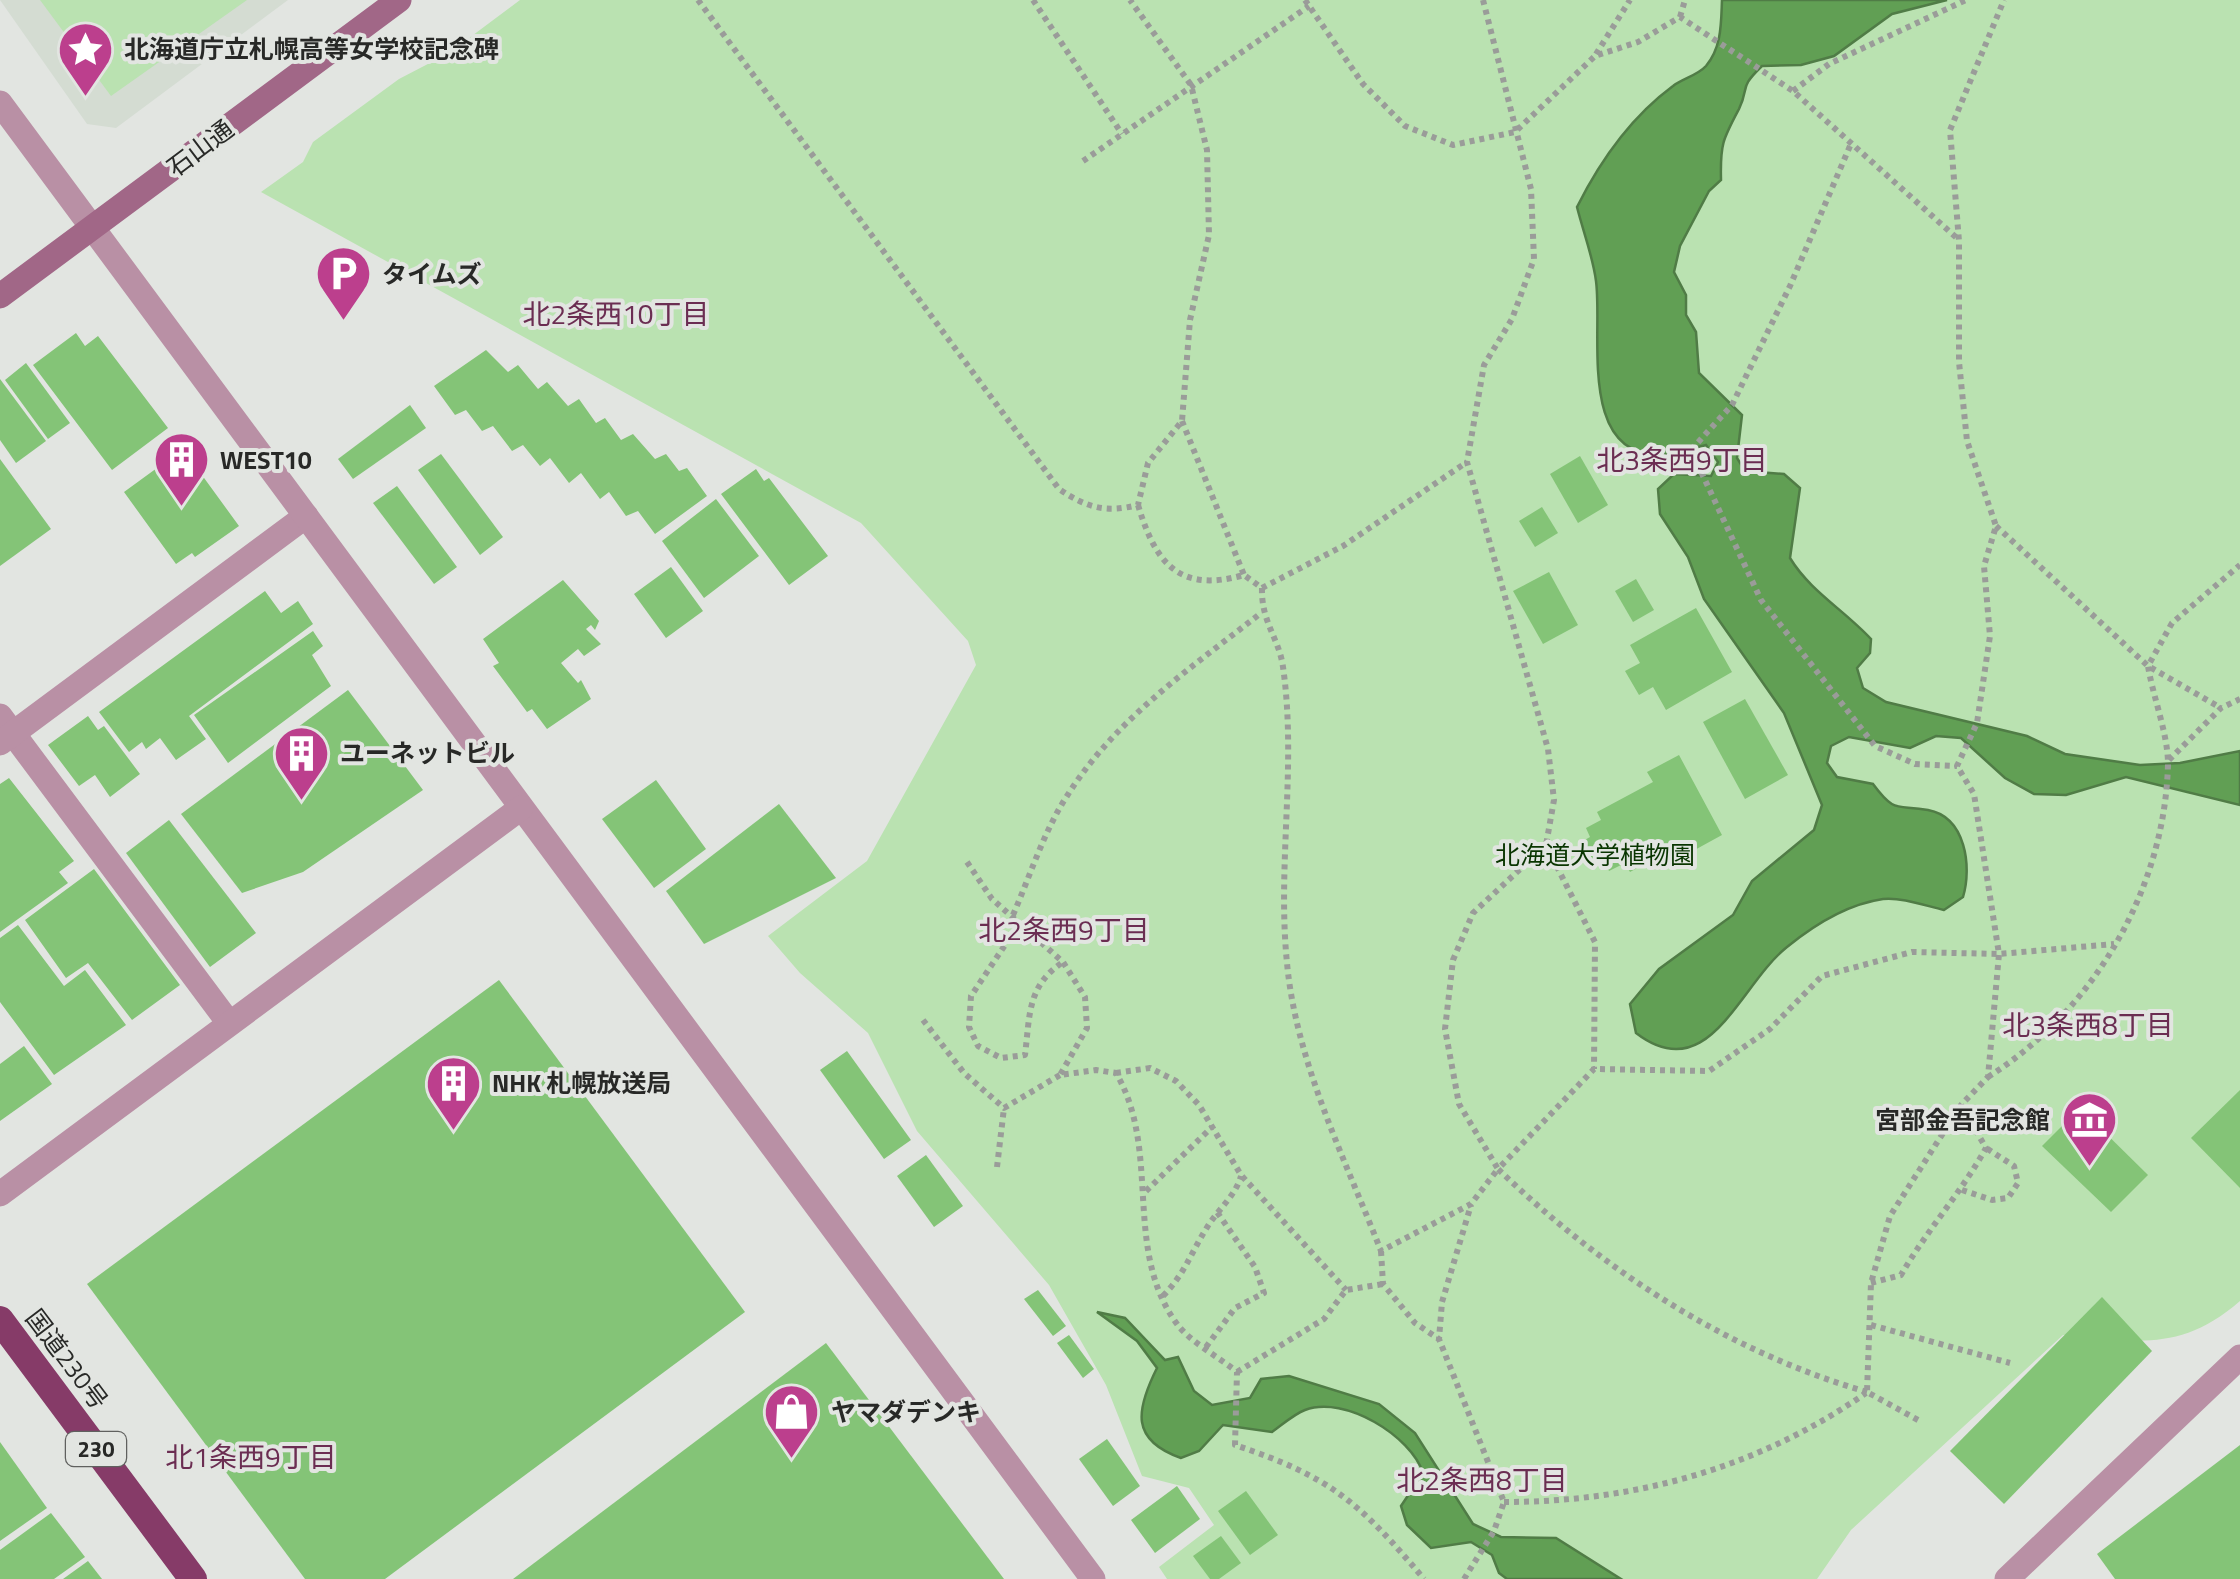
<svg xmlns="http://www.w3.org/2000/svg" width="2240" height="1579" font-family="'Titillium Web','Noto Sans JP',sans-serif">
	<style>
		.built { fill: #d4dcd2 }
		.green { fill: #bae2b1 }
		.water { fill: #619f54; stroke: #507c46; stroke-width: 2.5 }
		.building { fill: #84c477 }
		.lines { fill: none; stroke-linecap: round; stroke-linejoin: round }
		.path { stroke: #9a9c99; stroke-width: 6; stroke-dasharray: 5 5; stroke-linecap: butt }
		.minor { stroke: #b990a5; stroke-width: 25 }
		.tertiary { stroke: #b990a5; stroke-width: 25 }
		.secondary { stroke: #a16787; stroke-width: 25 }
		.trunk { stroke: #863b68; stroke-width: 28 }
		.labels { text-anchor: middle; stroke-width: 8; stroke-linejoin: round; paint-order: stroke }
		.shield { fill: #e2e5e1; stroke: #60615f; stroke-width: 2.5 }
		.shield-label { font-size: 22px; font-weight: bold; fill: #282927 }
		.poi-label { font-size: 25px; font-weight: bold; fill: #282927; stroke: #e2e5e1; text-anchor: start }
		.street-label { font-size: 25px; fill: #282927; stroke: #e2e5e1 }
		.park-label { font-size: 25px; fill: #093500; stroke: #e2e5e1 }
		.neighbourhood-label { font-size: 28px; fill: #6b2d52; stroke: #e2e5e1 }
	</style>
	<rect width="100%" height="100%" fill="#e2e5e1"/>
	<polygon class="built" points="0,0 288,0 116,128 87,124"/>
	<g class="green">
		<polygon points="40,0 247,0 111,96"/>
		<path d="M520,0h1720v1301c-60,52 -104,40 -177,34l-212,195 -34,49h-650l-8,-12 55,-42 -25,-37 -47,-12 -36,-91 -57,-100 -132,-154 -49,-98 -68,-60 -32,-37 99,-75 109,-196 -8,-24 -107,-118 -600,-331 42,-30 10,-20 86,-63 50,-26z"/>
	</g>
	<g class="water">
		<path d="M1722,0h225l-55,14 -58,42 -33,9 -39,1c-24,23 -12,20 -23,43 -16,30 -19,35 -18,71l-12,11 -29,55 -6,26 12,23v20l10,17 3,41 43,42 -5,43 8,13 39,3 16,14 -10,70c20,33 54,52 81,81l-1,14 -13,15 6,20 23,14 141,34 38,18 75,11 40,-2 60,-12v54l-114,-28 -60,18 -32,-1 -29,-16 -44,-40 -25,-2 -26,12 -61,-11 -18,9 -4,17 10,14 36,7c23,31 24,20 55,26 38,7 44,57 35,87l-19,13c-18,-4 -42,-13 -61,-11 -35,5 -69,26 -96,48 -48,38 -78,142 -151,86l-6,-29 29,-35 74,-54 19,-34 62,-51 8,-25 -38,-92 -80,-114 -16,-42 -28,-43 -2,-25 16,-15 37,2 7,-14 -12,-17c-14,3 -31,10 -45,10 -84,2 -58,-123 -65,-174 -3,-24 -13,-50 -19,-74 23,-46 54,-90 96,-121 9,-7 25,-11 33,-20 16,-19 15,-43 16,-66z"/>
		<path d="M1097,1312l28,6 40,42 13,-3 16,34 18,14 38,-7 11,-19 28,-3 90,28 36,29 58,91 28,13 55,1 65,41h-114l-8,-6 -7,-18 -21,-13 -40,6 -24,-23 -6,-19 22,-33c-12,-37 -78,-78 -118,-63 -11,4 -23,15 -33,22l-49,-7 -24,26 -18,7c-51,-18 -45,-48 -24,-90l-20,-27z"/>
	</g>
	<g class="building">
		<polygon points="76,333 85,346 98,336 168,428 112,470 33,365"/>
		<polygon points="486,350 508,372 518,365 538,389 547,382 568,406 579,399 596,423 605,418 621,440 633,434 655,459 666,454 679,471 687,468 707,496 655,534 638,511 626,516 609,492 600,499 581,473 569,483 550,458 540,466 523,445 512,451 493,426 482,431 466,410 455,415 434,386"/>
		<polygon points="26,363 70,423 48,439 5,380"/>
		<polygon points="0,379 46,441 16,463 0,440"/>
		<polygon points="410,405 426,428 353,479 338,459"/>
		<polygon points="183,449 239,526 195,557 192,553 176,564 124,492"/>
		<polygon points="441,454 503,537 480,555 418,470"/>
		<polygon points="1580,456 1608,505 1578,523 1550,474"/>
		<polygon points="0,459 51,529 0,566"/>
		<polygon points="756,469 764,481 769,478 828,556 789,585 721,494"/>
		<polygon points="397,486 457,567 434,584 373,503"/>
		<polygon points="716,499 759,556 704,598 662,541"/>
		<polygon points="1542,507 1558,533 1535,547 1519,521"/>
		<polygon points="671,567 703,611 666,638 634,594"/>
		<polygon points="1549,572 1578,625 1543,644 1513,591"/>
		<polygon points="1636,579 1654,610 1633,622 1615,591"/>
		<polygon points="563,580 599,621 595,630 591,625 586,629 601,644 584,656 578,649 561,663 578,683 581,680 591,699 547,729 532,709 527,712 493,666 499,663 483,639"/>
		<polygon points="265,591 281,613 298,601 313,624 189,716 206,739 176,760 160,738 146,749 142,742 129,752 99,712"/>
		<polygon points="1696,608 1732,672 1666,710 1653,687 1639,695 1625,671 1640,663 1630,645"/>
		<polygon points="313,631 323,646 312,655 331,686 228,763 194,715"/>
		<polygon points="348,690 423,790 303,872 242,893 181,814"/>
		<polygon points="1745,699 1788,775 1745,799 1703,722"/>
		<polygon points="88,716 98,730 104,726 140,774 110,797 95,775 79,786 48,745"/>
		<polygon points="1679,755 1722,835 1691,852 1685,842 1630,872 1625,863 1609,871 1604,860 1595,864 1583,841 1590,837 1586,828 1601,820 1597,812 1653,782 1647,772"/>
		<polygon points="9,778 74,861 59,872 68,883 0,932 0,784"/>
		<polygon points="656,780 706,849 654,888 602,819"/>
		<polygon points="779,804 836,878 704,944 666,891"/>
		<polygon points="169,820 256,933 210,967 126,853"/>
		<polygon points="94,869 180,985 132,1020 88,963 66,978 25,920"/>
		<polygon points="18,925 64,986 85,970 126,1025 54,1075 0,1002 0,938"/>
		<polygon points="499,980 745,1312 385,1579 305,1579 87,1284"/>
		<polygon points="24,1046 52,1084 0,1121 0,1064"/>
		<polygon points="847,1051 911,1140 884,1159 820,1070"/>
		<polygon points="2240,1090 2240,1188 2191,1138"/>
		<polygon points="2080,1108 2148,1175 2111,1212 2042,1146"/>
		<polygon points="926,1155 963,1206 934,1227 897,1176"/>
		<polygon points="1038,1290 1066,1326 1053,1336 1024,1299"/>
		<polygon points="2102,1297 2152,1351 2004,1504 1950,1451"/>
		<polygon points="1069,1335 1094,1369 1083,1378 1057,1343"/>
		<polygon points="826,1343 1004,1579 513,1579"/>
		<polygon points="1107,1439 1140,1486 1113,1506 1079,1459"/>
		<polygon points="0,1442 47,1508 0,1541"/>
		<polygon points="2240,1445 2240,1579 2115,1579 2097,1554"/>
		<polygon points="1177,1486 1200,1519 1155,1553 1131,1520"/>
		<polygon points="1246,1491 1278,1535 1250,1555 1218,1511"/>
		<polygon points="51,1513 85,1557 54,1579 0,1579 0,1550"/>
		<polygon points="1221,1536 1241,1563 1219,1579 1210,1579 1193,1556"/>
		<polygon points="88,1561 102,1579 63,1579"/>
	</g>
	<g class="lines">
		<g class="path">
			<path d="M698,0l361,489c28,19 47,24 79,16l10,-42 34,-42 8,-101 19,-85 -2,-85 -16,-65 -61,-85"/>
			<polyline points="1033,0 1122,134"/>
			<polyline points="1305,0 1363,84 1405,126 1453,145 1515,132 1595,56 1638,42 1680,17 1793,91 1959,240"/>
			<polyline points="1483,0 1531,189 1534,259 1512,319 1484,365 1467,462 1548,749 1554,800 1546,845 1595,942 1594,1069"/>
			<polyline points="1680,17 1685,0"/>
			<polyline points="1596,54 1630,0"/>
			<polyline points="1793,91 1829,64 1966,0"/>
			<polyline points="1850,146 1790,286 1732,405 1691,450 1761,600 1875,746 1915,764 1957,766"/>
			<polyline points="1083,161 1309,6"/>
			<polyline points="1182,421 1244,575"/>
			<path d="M1138,505c18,60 42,88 106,70l18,13 81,-42 124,-84"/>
			<polyline points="1996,526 2148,666 2221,708"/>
			<path d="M1262,588c-1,34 17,50 21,79 14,98 -6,198 4,296 9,99 58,196 94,288l90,-47 27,-35 -39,-65 -14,-75 8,-69 20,-47 73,-68"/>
			<polyline points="2169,760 2221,708 2240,699"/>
			<path d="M967,862l25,37 71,63 22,35 2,31 -27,47 36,-5 20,3c46,78 6,176 61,251 13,18 42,33 60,48l-2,73c96,32 124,57 189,134"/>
			<path d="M1013,915c17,-39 31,-84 54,-119 48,-77 124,-128 194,-183"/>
			<path d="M1021,921l-50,75 -2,31 9,19 23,12 24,-3c5,-40 2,-69 38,-93"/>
			<polyline points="923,1020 964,1073 1004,1108 1060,1075"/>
			<polyline points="1116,1073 1150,1068 1176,1081 1199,1105 1241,1175 1346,1290"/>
			<path d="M1988,1077c105,-66 177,-187 180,-313 0,-30 -15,-67 -20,-98l24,-43 68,-58"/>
			<polyline points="997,1167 1004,1108"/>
			<polyline points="1962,1190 1992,1200 2008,1198 2018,1183 2014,1166 1986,1148"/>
			<polyline points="1146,1191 1212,1127"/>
			<polyline points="1381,1251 1383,1284 1415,1323 1439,1339"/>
			<path d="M1871,1283l30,-8c26,-45 60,-82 85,-127l-25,-43 27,-28 11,-123 -25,-160 -17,-28 20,-43 13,-87 -6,-70 12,-40 -29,-85 -8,-79v-121l-9,-111 54,-130"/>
			<path d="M1163,1296c22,-23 27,-41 43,-67 11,-19 29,-32 35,-53"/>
			<polyline points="1871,1325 2010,1363"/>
			<polyline points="1206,1347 1235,1308 1264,1293 1255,1267 1217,1212"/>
			<polyline points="1237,1372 1324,1319 1346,1290 1383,1284"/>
			<path d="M1867,1392c-141,-41 -264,-122 -369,-223l96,-100 115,2 61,-42 52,-53 90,-24 87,2 115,-10"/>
			<polyline points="1918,1420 1867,1392 1871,1283 1890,1216 1961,1105"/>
			<path d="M1504,1502c131,0 254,-34 362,-109"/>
			<polyline points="1464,1579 1494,1531 1504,1502 1439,1339 1442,1302 1471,1205"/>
		</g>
		<g class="minor">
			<polyline points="0,716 229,1023"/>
			<polyline points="0,743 306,516"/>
		</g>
		<g class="tertiary">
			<polyline points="0,103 1093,1579"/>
			<polyline points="0,1194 521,808"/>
			<polyline points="2007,1579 2240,1357"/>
		</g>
		<polyline class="secondary" points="0,296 399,0"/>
		<polyline class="trunk" points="0,1320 193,1579"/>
	</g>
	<defs>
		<symbol id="sight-pin" viewBox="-11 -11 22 30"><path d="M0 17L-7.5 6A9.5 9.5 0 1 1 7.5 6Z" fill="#bc3f8d" stroke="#e2e5e1"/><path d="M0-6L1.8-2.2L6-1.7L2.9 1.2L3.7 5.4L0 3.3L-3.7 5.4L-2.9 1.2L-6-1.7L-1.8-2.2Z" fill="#fff"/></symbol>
		<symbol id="parking-pin" viewBox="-11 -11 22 30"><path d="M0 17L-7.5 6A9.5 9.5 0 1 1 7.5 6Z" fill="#bc3f8d" stroke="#e2e5e1"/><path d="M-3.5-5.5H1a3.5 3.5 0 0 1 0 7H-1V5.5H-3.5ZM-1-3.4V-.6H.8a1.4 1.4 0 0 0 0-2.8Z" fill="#fff"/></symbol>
		<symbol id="building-pin" viewBox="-11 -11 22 30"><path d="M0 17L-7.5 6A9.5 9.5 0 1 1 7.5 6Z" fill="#bc3f8d" stroke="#e2e5e1"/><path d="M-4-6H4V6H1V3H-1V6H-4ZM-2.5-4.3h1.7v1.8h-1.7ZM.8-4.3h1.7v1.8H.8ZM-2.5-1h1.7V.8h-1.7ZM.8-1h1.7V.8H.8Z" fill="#fff"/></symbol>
		<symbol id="museum-pin" viewBox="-11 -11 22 30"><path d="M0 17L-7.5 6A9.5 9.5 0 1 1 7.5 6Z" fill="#bc3f8d" stroke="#e2e5e1"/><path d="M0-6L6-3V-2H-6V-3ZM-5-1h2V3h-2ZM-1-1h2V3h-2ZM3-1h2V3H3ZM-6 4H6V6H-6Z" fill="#fff"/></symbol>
		<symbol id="shop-pin" viewBox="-11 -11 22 30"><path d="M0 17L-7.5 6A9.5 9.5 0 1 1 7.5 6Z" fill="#bc3f8d" stroke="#e2e5e1"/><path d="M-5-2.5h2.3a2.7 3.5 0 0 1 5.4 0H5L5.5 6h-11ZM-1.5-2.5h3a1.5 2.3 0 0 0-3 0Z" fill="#fff"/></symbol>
	</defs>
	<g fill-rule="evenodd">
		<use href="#sight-pin" x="54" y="18" width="63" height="86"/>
		<use href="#parking-pin" x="312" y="242" width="63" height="86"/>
		<use href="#building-pin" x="150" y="428" width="63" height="86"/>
		<use href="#building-pin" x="270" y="722" width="63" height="86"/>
		<use href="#building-pin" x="422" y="1052" width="63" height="86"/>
		<use href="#museum-pin" x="2058" y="1088" width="63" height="86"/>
		<use href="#shop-pin" x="760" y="1380" width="63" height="86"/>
	</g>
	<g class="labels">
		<rect class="shield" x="66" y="1432" width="60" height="34" rx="8"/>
		<g class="shield-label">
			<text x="96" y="1457">230</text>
		</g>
		<g class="poi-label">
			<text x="124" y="58">北海道庁立札幌高等女学校記念碑</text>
			<text x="382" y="283">タイムズ</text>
			<text x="220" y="469">WEST10</text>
			<text x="340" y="762">ユーネットビル</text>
			<text x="492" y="1092">NHK 札幌放送局</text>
			<text x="2050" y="1129" text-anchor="end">宮部金吾記念館</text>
			<text x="831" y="1421">ヤマダデンキ</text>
		</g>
		<g class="street-label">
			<text transform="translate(200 148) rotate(-37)" y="9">石山通</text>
			<text transform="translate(67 1359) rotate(53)" y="9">国道230号</text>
		</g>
		<g class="park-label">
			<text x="1595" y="864">北海道大学植物園</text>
		</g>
		<g class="neighbourhood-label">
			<text x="616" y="324">北2条西10丁目</text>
			<text x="1682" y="470">北3条西9丁目</text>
			<text x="1064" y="940">北2条西9丁目</text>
			<text x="2088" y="1035">北3条西8丁目</text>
			<text x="251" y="1467">北1条西9丁目</text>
			<text x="1482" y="1490">北2条西8丁目</text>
		</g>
	</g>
</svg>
